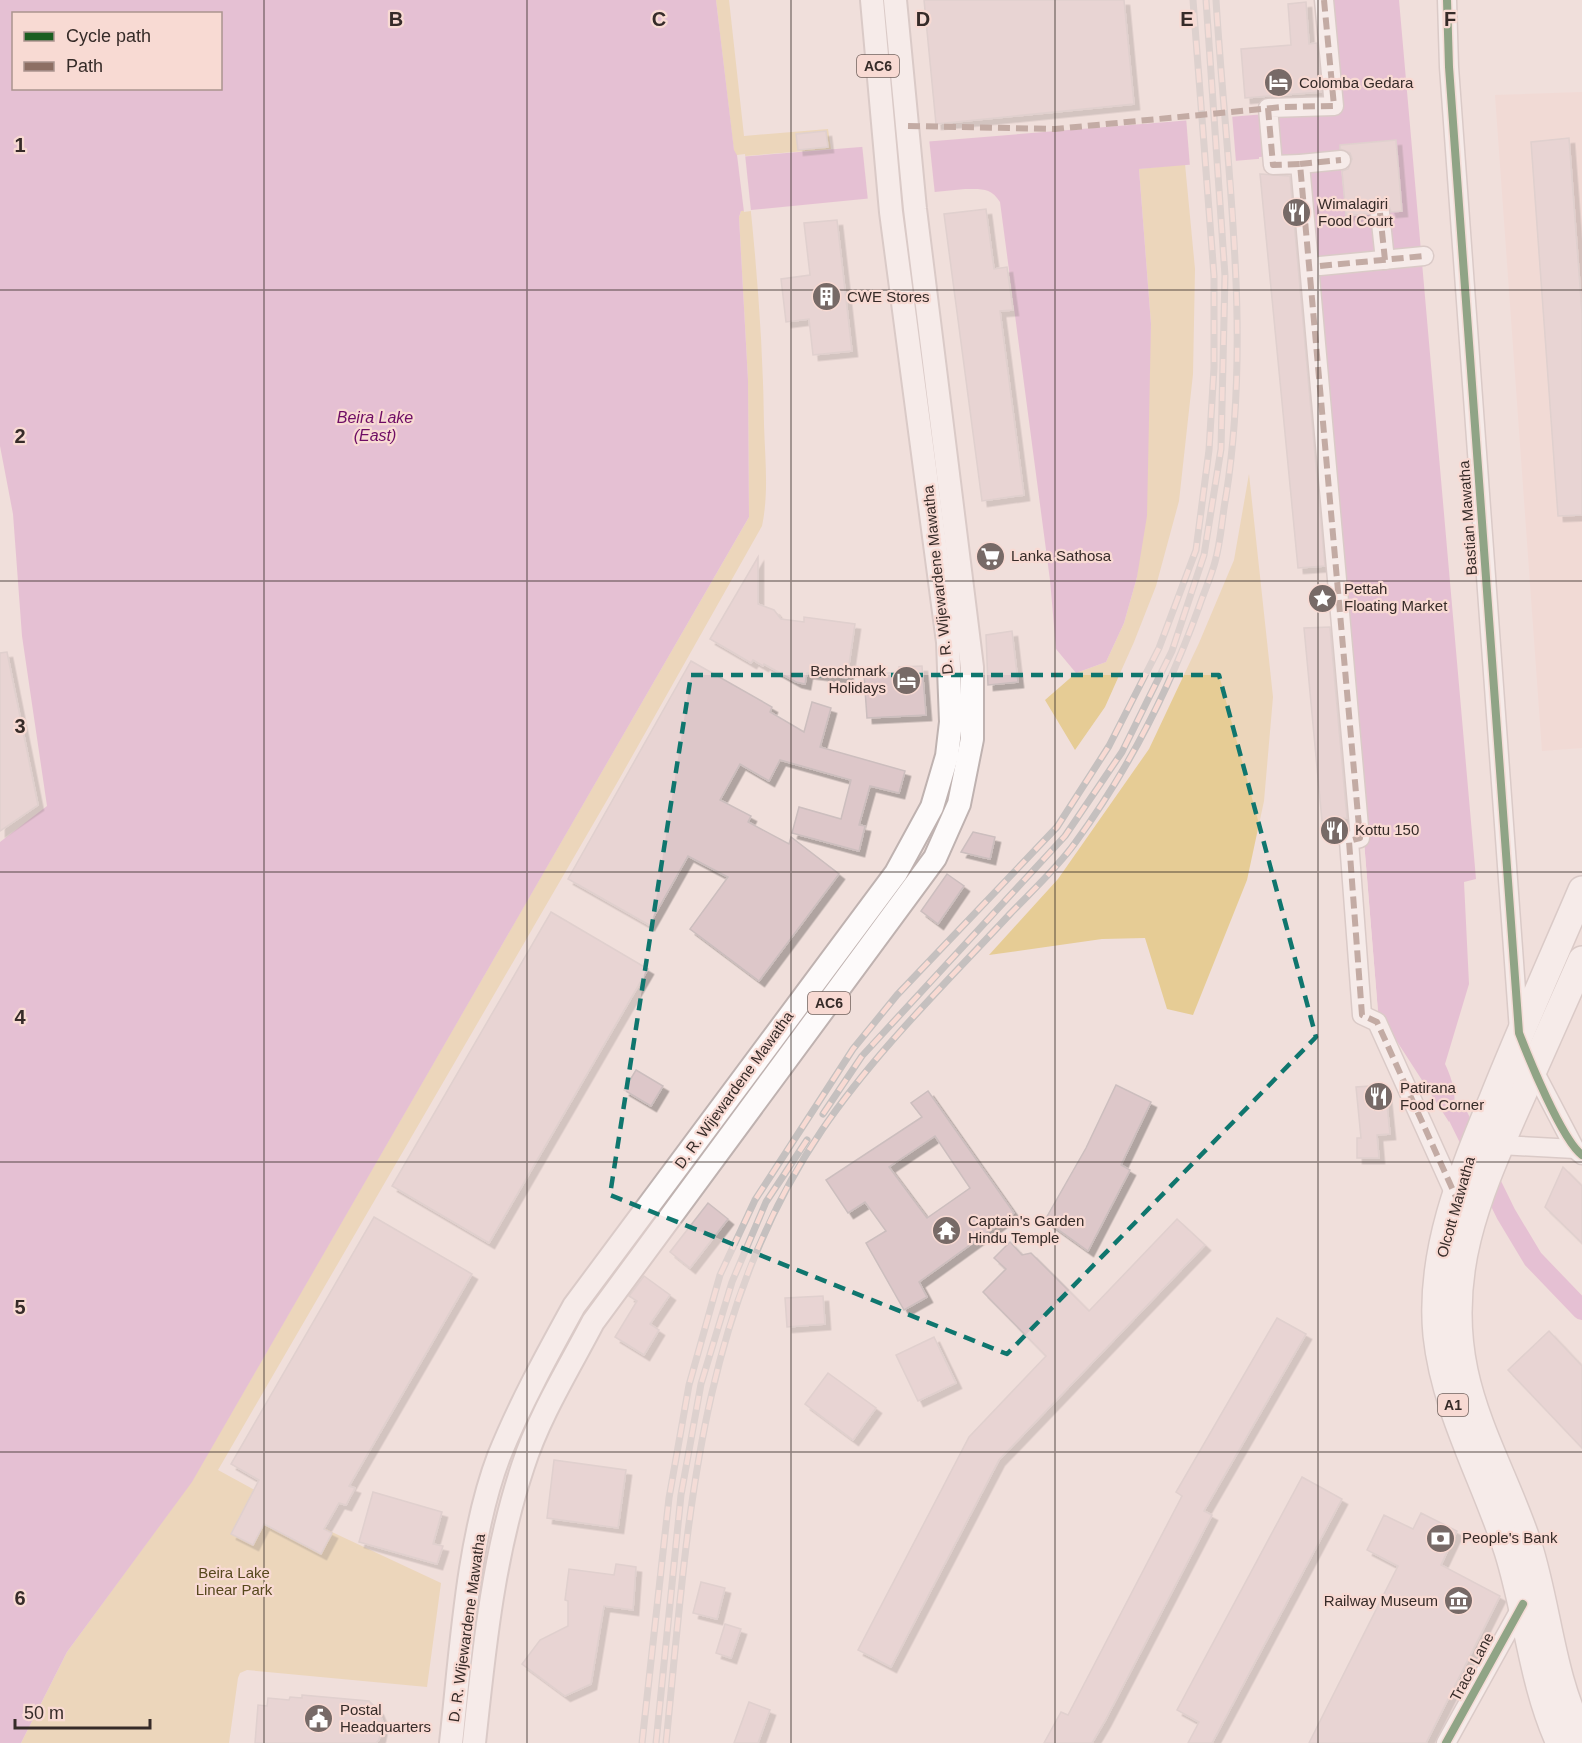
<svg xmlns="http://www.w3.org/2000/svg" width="1582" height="1743" font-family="Helvetica,sans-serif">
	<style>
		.built { fill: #f2d5cf }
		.green { fill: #e6cc95 }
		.water { fill: #d89cc9; fill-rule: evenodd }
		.pier { fill: #f0dfdb }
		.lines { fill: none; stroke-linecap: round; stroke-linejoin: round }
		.canal { stroke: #d89cc9; stroke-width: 20 }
		.building { fill: #ddc7c9; stroke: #ccbebe; stroke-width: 1.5; fill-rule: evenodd; filter: url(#shadow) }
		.minor-casing { stroke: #bfb2b0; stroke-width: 21 }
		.major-casing { stroke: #bfb2b0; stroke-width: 26 }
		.highway-casing { stroke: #bfb2b0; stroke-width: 30 }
		.minor { stroke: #fdfafa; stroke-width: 18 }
		.major { stroke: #fdfafa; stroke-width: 22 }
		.highway { stroke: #fdfafa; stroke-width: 27 }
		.rail-casing { stroke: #c5c0bf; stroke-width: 7 }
		.rail { stroke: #f8dad3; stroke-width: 4.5; stroke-dasharray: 14; stroke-linecap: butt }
		.quiet { stroke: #8d6e63; stroke-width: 6; stroke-dasharray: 12 6; stroke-linecap: butt }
		.cycleway-casing { stroke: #f8dad3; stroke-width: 11 }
		.cycleway { stroke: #1b5e20; stroke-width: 8 }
		.marked { fill: none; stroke: #0f766e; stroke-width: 4.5; stroke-dasharray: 12 8; stroke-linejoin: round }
		.grid { fill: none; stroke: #362b28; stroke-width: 1.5; stroke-opacity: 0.55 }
		.labels { text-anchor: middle; stroke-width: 4.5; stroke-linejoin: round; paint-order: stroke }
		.shield { fill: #f8dad3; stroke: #70605b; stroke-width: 1.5 }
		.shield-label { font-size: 14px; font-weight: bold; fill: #362b28 }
		.poi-label { font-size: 15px; fill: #362b28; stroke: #f8dad3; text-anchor: start }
		.street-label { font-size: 15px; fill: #362b28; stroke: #f8dad3 }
		.park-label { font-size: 15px; fill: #56481d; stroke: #f8dad3 }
		.water-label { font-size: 16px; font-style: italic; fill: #6e0c64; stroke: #f8dad3 }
		.grid-label { font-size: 20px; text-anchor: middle; font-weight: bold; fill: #362b28; stroke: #f8dad3; stroke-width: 4.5; stroke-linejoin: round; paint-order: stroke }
	</style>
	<defs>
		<filter id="shadow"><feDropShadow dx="5.5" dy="5.5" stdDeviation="0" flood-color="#0004"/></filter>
	</defs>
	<rect width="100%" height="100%" fill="#f0dfdb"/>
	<polygon class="built" points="1582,92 1582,748 1542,751 1495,95"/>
	<g class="green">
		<path d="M716,0h13l15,136 84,-7 3,20 -86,7c10,89 18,179 19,269 1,33 5,68 -2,101l-145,257 -399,687 116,63 107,50 -14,104 -180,-17 -7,3 -2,5 -9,65h-208l46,-91 125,-171 557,-964 -1,-137 -9,-163 2,-6z"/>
		<polygon points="1185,164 1195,269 1193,374 1179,501 1156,586 1134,642 1105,707 1075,750 1045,700 1076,673 1106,662 1124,623 1137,577 1151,324 1139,169"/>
		<polygon points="1249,474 1273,697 1264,801 1247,880 1193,1015 1167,1009 1145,938 1102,939 989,955 1058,879 1149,749 1199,643 1234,560"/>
	</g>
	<path class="water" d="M0,0h716l18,150 4,7 602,-49 -7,-108h66l77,879 -12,3 5,102 -24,80c9,19 14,38 4,58l-71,-110 -69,-842 33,-4 4,50 56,-5 -6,-70 -56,4v7l-201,17 12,155 -4,192 -10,61 -13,46 -18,39 -30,11 -20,-24 -6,-69 -50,-378c-9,-15 -20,-13 -35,-13l-224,22 -2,6 9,163 1,137 -557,965 -125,170 -46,91h-21v-901l47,-36 -25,-170 -9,-122 -13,-68zM14,14h206v74h-206z"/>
	<g class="pier">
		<polygon points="1232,114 1236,162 1190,167 1186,117"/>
		<polygon points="929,138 935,195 868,201 862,144"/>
		<polygon points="1396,140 1402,211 1346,216 1341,167 1309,170 1378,1012 1375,1013 1306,169 1345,166 1348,213 1399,208 1393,144 1343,148 1341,154 1259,160 1259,157 1340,152 1340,145"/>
		<polygon points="745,154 751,211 744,212 737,155"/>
	</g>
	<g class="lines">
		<polyline class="canal" points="1455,1110 1506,1214 1533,1259 1582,1310"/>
	</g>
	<g class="building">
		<polygon points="924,0 1124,0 1134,104 936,124"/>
		<polygon points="1306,2 1309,44 1317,43 1321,92 1245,98 1241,49 1291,45 1288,4"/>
		<polygon points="826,131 828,147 798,150 796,134"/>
		<polygon points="1569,138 1582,313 1582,515 1558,516 1531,142"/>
		<polygon points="1396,140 1402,211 1391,212 1389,206 1379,202 1373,204 1369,214 1346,216 1342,171 1348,169 1352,159 1350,153 1340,149 1340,145"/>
		<polygon points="1260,174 1290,176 1325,566 1298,568"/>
		<polygon points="986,209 994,269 1007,267 1013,310 1000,311 1024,495 982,501 944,214"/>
		<polygon points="837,220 852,351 813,355 809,319 786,322 781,279 810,275 804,223"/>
		<polygon points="758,557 758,604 774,610 781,619 804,622 804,617 855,624 847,678 807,673 805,684 796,682 764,664 763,666 753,660 751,663 710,639"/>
		<polygon points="1330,627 1347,818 1322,821 1304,628"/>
		<polygon points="1012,631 1018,682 988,685 986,635"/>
		<polygon points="7,652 38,805 0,831 0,653"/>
		<polygon points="691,661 772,707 770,712 804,732 812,702 831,708 820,747 905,771 899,793 870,786 859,825 865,826 859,851 792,833 799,807 841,819 851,780 780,760 769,781 740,764 720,800 751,816 748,822 789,844 791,837 839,874 759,981 690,929 728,877 688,856 649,925 568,879"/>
		<polygon points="922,666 926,715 867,718 864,675 900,672 899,667"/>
		<polygon points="973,832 995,837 990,859 961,852"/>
		<polygon points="947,874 964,886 938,924 921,911"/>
		<polygon points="551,912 648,969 489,1243 392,1186"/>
		<polygon points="636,1070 663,1086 651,1106 624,1090"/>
		<polygon points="1116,1085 1151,1102 1121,1165 1130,1170 1088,1251 1045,1220 1086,1148"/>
		<polygon points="1385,1085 1390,1134 1377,1135 1379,1158 1357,1158 1357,1138 1361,1138 1356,1087"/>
		<path d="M928,1091l86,122 -95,69 8,15 -23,13 -38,-67 20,-12 -21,-29 -17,11 -22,-33 96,-63 -11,-14zM935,1136l35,52 -43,30 -38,-51z"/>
		<polygon points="1563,1167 1582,1186 1582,1243 1545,1207"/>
		<polygon points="708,1203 728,1219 690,1268 670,1252"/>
		<polygon points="374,1217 472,1274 349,1486 355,1488 346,1505 339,1503 324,1529 332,1533 321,1554 264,1524 253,1545 231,1534 259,1480 231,1464"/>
		<polygon points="1177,1219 1205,1245 999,1460 891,1667 858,1650 969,1437 1046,1356 983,1292 1006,1269 994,1258 1010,1242 1022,1255 1031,1253 1089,1311"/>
		<polygon points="644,1276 670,1295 650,1324 659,1330 644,1355 615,1337 637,1301 629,1296"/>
		<polygon points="823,1296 825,1324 787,1327 785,1298"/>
		<polygon points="1277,1318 1306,1334 1204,1511 1212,1515 1105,1721 1092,1743 1044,1743 1061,1712 1068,1715 1182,1496 1176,1492"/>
		<polygon points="1549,1331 1582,1366 1582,1448 1508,1370"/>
		<polygon points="934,1337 956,1383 918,1401 896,1355"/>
		<polygon points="828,1373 876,1408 853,1440 805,1404"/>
		<polygon points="554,1460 626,1470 618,1528 547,1518"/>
		<polygon points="1302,1477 1342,1499 1212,1743 1188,1743 1199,1722 1177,1710"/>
		<polygon points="373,1492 442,1512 433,1544 443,1546 437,1564 359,1542"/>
		<polygon points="1421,1513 1457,1531 1441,1565 1500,1596 1426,1743 1309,1743 1398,1566 1367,1550 1384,1515 1413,1529"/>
		<polygon points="616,1564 636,1567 633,1610 604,1606 591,1684 565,1696 522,1664 540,1640 568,1626 568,1601 565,1600 569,1569 614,1575"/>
		<polygon points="701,1582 725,1588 717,1619 693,1613"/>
		<polygon points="725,1624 741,1629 731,1658 716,1653"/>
		<polygon points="302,1695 369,1701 378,1710 383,1722 379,1740 376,1743 255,1743 258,1705 267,1706 268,1698 289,1700 290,1697 302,1698"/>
		<polygon points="749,1702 770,1710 758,1743 734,1743"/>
	</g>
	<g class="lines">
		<defs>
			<g id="minor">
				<polyline points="1324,0 1334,106 1268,108 1273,165 1300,164 1360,838 1349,841 1362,1015 1377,1022 1456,1197"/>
				<polyline points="1447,0 1449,67 1519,1031"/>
				<polyline points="1300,164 1341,160"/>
				<polyline points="1380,213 1385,260"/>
				<polyline points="1320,266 1424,256"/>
				<polyline points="1531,1065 1575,1149 1582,1155"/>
				<polyline points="1500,1145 1575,1149"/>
				<polyline points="1446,1743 1523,1604"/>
			</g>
			<g id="major">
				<path d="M451,1743c10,-89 16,-203 48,-287 21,-52 48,-101 75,-150l322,-433 36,-66 15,-51 4,-34 -3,-80 -57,-430 -19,-212"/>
				<path d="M474,1743c10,-94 19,-187 49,-277 16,-50 46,-98 70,-144l342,-464 24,-54 13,-65v-72l-57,-458 -20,-209"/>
			</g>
			<g id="highway">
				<path d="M1582,960c-23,51 -45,102 -68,153 -38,86 -70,162 -50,258 13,61 45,115 64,174 20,63 23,133 54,192"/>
				<path d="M1560,1743c-28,-61 -32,-129 -52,-192 -23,-72 -63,-140 -71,-216 -8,-82 25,-162 56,-236 28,-70 59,-139 89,-209"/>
			</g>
		</defs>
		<use href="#minor" class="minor-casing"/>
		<use href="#major" class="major-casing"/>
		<use href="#highway" class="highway-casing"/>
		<use href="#minor" class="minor"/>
		<use href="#major" class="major"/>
		<use href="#highway" class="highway"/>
		<defs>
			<g id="rail">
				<polyline points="823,1114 862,1056 1065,836 1122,752 1172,651 1204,555 1221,449 1225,276 1206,0"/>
				<polyline points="642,1743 669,1498 689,1385 720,1275 755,1200 853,1049 897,995 1057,827 1109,746 1159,648 1196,550 1209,450 1214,368 1214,276 1193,0"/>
				<polyline points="656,1743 681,1495 701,1384 732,1282 766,1202 807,1140"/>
				<path d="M666,1743c22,-216 30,-427 156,-613 54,-79 123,-146 188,-216 22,-23 47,-46 65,-71 52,-71 94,-153 124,-236 5,-15 12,-30 16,-45 6,-21 7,-45 11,-66 26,-165 0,-331 -10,-496"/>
			</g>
		</defs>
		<use href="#rail" class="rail-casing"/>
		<use href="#rail" class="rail"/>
		<g class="quiet">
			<polyline points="1268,108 1273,165 1300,164 1360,838 1349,841 1362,1015 1377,1022 1456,1197"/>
			<polyline points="908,126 1055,129 1282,107 1334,106 1324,0"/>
			<polyline points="1300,164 1341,160"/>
			<polyline points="1380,213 1385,260"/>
			<polyline points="1320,266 1424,256"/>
		</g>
		<defs>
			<g id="cycleway">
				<path d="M1447,0l2,67 70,966c10,26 43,107 63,122"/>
				<polyline points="1446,1743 1523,1604"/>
			</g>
		</defs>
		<use href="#cycleway" class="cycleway-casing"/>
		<use href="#cycleway" class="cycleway"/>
	</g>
	<path d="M0 0H1582V1743H0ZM691,675h528l97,362 -309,317 -397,-159z" fill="#f0dfdb" fill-opacity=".55" fill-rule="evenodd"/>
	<path class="marked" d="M691,675h528l97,362 -309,317 -397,-159z"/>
	<path class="grid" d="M264,0v1743M527,0v1743M791,0v1743M1055,0v1743M1318,0v1743M0,290h1582M0,581h1582M0,872h1582M0,1162h1582M0,1452h1582"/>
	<defs>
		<symbol id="hotel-disc" viewBox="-11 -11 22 22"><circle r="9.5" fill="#776a67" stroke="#f8dad3"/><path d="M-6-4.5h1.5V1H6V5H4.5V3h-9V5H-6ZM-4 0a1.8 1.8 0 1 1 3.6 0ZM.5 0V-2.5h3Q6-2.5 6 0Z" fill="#fff"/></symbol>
		<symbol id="restaurant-disc" viewBox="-11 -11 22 22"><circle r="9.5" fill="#776a67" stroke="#f8dad3"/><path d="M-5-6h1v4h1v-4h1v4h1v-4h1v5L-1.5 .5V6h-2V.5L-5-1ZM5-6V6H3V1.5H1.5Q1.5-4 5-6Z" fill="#fff"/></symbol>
		<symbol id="building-disc" viewBox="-11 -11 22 22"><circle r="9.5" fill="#776a67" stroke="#f8dad3"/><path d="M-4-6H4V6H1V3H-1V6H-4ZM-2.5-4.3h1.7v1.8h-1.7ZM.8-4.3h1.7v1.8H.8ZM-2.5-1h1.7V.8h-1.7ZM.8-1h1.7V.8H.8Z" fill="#fff"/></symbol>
		<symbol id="supermarket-disc" viewBox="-11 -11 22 22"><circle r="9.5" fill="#776a67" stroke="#f8dad3"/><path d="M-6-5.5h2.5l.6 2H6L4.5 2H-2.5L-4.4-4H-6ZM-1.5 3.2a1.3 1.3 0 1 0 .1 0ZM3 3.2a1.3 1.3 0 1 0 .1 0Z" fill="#fff"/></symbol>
		<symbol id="sight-disc" viewBox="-11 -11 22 22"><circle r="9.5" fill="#776a67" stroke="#f8dad3"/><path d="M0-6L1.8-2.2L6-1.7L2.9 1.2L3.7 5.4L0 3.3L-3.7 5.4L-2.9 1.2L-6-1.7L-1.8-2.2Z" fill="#fff"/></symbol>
		<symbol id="temple-disc" viewBox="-11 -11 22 22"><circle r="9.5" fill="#776a67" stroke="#f8dad3"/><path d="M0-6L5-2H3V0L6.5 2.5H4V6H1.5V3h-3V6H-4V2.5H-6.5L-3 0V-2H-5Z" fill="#fff"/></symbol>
		<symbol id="bank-disc" viewBox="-11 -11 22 22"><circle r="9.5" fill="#776a67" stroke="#f8dad3"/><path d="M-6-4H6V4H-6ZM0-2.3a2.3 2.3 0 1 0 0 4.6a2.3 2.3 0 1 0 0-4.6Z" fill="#fff"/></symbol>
		<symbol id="museum-disc" viewBox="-11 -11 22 22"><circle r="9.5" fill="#776a67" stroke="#f8dad3"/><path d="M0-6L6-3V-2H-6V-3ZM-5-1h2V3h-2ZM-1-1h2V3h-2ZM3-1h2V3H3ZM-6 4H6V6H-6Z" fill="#fff"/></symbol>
		<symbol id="civic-disc" viewBox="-11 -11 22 22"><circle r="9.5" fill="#776a67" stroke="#f8dad3"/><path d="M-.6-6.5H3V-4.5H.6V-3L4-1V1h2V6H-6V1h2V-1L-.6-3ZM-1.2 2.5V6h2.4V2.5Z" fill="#fff"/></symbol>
	</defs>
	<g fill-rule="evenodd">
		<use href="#hotel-disc" x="1262" y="66" width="33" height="33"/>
		<use href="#restaurant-disc" x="1280" y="196" width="33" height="33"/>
		<use href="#building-disc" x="810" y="280" width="33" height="33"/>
		<use href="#supermarket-disc" x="974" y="540" width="33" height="33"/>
		<use href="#sight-disc" x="1306" y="582" width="33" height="33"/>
		<use href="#hotel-disc" x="890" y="664" width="33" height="33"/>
		<use href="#restaurant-disc" x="1318" y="814" width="33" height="33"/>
		<use href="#restaurant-disc" x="1362" y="1080" width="33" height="33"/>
		<use href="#temple-disc" x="930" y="1214" width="33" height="33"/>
		<use href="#bank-disc" x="1424" y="1522" width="33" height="33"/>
		<use href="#museum-disc" x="1442" y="1584" width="33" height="33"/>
		<use href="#civic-disc" x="302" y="1702" width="33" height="33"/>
	</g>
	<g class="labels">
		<g class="shield">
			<rect x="857" y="55" width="42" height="22" rx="4.5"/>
			<rect x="808" y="992" width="42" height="22" rx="4.5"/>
			<rect x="1438" y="1394" width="30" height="22" rx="4.5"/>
		</g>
		<g class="shield-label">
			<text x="878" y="71">AC6</text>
			<text x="829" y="1008">AC6</text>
			<text x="1453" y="1410">A1</text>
		</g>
		<g class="poi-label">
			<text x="1299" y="88">Colomba Gedara</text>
			<text x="1318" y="209">Wimalagiri<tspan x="1318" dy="17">Food Court</tspan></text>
			<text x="847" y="302">CWE Stores</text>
			<text x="1011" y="561">Lanka Sathosa</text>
			<text x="1344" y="594">Pettah<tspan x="1344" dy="17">Floating Market</tspan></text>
			<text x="886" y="676" text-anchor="end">Benchmark<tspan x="886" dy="17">Holidays</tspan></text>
			<text x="1355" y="835">Kottu 150</text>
			<text x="1400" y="1093">Patirana<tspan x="1400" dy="17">Food Corner</tspan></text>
			<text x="968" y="1226">Captain's Garden<tspan x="968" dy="17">Hindu Temple</tspan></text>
			<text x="1462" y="1543">People's Bank</text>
			<text x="1438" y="1606" text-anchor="end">Railway Museum</text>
			<text x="340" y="1715">Postal<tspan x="340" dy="17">Headquarters</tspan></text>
		</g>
		<g class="street-label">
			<text transform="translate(1468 518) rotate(-94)" y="5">Bastian Mawatha</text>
			<text transform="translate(938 580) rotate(-96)" y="5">D. R. Wijewardene Mawatha</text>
			<text transform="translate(734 1090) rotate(-54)" y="5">D. R. Wijewardene Mawatha</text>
			<text transform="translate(1456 1207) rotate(-74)" y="5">Olcott Mawatha</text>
			<text transform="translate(467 1628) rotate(-82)" y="5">D. R. Wijewardene Mawatha</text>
			<text transform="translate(1472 1667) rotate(-62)" y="5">Trace Lane</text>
		</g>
		<g class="park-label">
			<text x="234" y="1578">Beira Lake<tspan x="234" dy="17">Linear Park</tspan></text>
		</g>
		<g class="water-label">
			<text x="375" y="423">Beira Lake<tspan x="375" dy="18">(East)</tspan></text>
		</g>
	</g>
	<g class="grid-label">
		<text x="396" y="26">B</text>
		<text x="659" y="26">C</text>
		<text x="923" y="26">D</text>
		<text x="1187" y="26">E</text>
		<text x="1450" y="26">F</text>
		<text x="20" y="152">1</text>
		<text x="20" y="443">2</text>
		<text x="20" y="733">3</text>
		<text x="20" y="1024">4</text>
		<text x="20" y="1314">5</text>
		<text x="20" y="1605">6</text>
	</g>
	<rect x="12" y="12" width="210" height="78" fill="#f8dad3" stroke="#aa948f" stroke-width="1.5"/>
	<rect x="24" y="32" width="30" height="9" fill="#1b5e20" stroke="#aa948f" stroke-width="1.5"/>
	<text x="66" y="42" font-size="18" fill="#362b28">Cycle path</text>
	<rect x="24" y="62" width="30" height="9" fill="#8d6e63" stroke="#aa948f" stroke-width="1.5"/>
	<text x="66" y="72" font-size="18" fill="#362b28">Path</text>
	<path d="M15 1719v9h135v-9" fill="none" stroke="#362b28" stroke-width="3"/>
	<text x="24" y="1719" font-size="18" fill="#362b28" stroke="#f8dad3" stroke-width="4.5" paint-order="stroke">50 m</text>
</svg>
